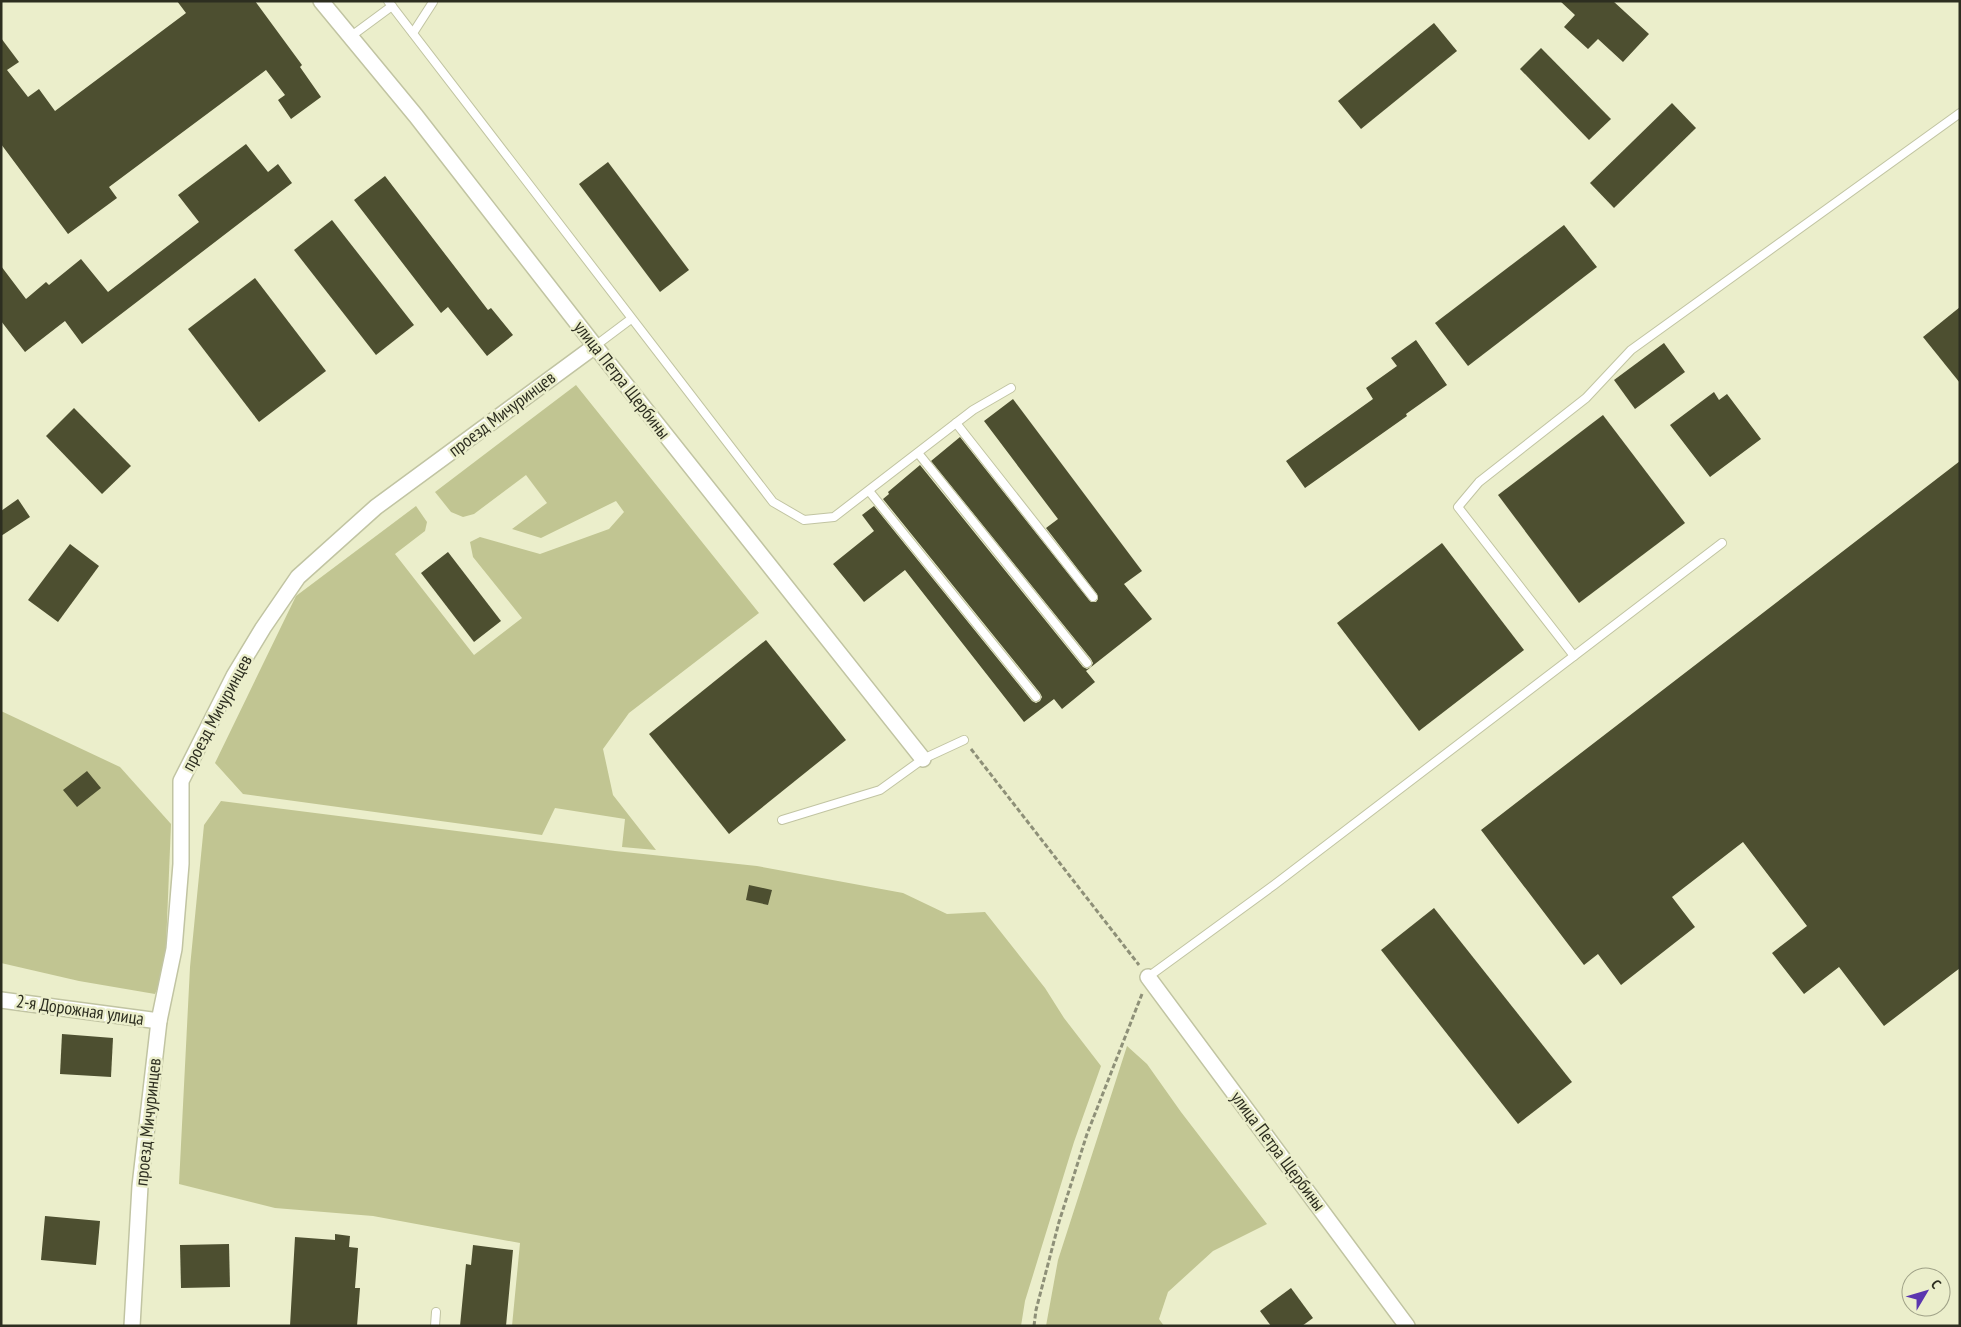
<svg xmlns="http://www.w3.org/2000/svg" width="1961" height="1327" font-family="'PT Sans Narrow',sans-serif">
	<style>
		.green { fill: #c1c592 }
		.building { fill: #4d4f30 }
		.lines { fill: none; stroke-linecap: round; stroke-linejoin: round }
		.lane-casing { stroke: #c1c4a2; stroke-width: 10 }
		.street-casing { stroke: #c1c4a2; stroke-width: 18 }
		.path { stroke: #8e9078; stroke-width: 3; stroke-dasharray: 5 2.5; stroke-linecap: butt }
		.lane { stroke: #fff; stroke-width: 8 }
		.street { stroke: #fff; stroke-width: 15 }
		.labels { text-anchor: middle; stroke-width: 5; stroke-linejoin: round; paint-order: stroke }
		.street-label { font-size: 18px; fill: #2d2e20; stroke: #ebeecb }
	</style>
	<rect width="100%" height="100%" fill="#ebeecb"/>
	<g class="green">
		<polygon points="576,385 759,613 629,713 603,749 613,795 656,850 622,847 625,819 555,808 542,835 243,794 215,763 296,596 416,506 427,522 425,531 395,554 474,655 522,618 473,557 470,542 480,537 540,554 609,529 624,512 616,501 541,538 512,529 547,503 526,475 474,514 463,517 451,512 435,492"/>
		<polygon points="1,711 120,767 171,824 165,970 155,994 79,981 1,963"/>
		<polygon points="221,801 615,851 757,866 903,893 947,914 985,912 1045,988 1064,1018 1101,1066 1074,1142 1025,1301 1021,1326 512,1326 520,1243 373,1216 275,1208 179,1184 190,967 204,825"/>
		<polygon points="1127,1046 1147,1064 1181,1112 1267,1224 1213,1251 1168,1292 1159,1319 1164,1326 1046,1326 1058,1260"/>
	</g>
	<g class="building">
		<polygon points="177,1 255,1 302,65 300,67 321,97 291,119 278,100 285,95 266,70 109,187 117,198 68,234 1,144 1,38 19,62 7,70 28,97 39,89 55,111 186,13"/>
		<polygon points="1560,1 1613,1 1649,34 1623,62 1598,39 1588,49 1564,27 1575,15"/>
		<polygon points="1434,23 1457,51 1361,129 1338,101"/>
		<polygon points="1541,48 1611,119 1589,140 1520,69"/>
		<polygon points="1672,103 1696,128 1614,208 1590,183"/>
		<polygon points="246,144 268,172 278,164 292,183 82,344 65,321 25,352 1,321 1,266 26,299 46,282 49,285 81,259 108,292 199,222 178,195"/>
		<polygon points="608,162 689,270 660,292 579,184"/>
		<polygon points="385,176 488,310 491,308 513,335 487,356 448,307 441,313 354,200"/>
		<polygon points="332,220 414,325 376,355 294,250"/>
		<polygon points="1564,225 1597,267 1468,366 1435,323"/>
		<polygon points="255,278 326,371 259,422 188,329"/>
		<polygon points="1960,307 1960,383 1923,337"/>
		<polygon points="1416,340 1447,385 1406,414 1407,416 1305,488 1286,461 1373,399 1366,388 1397,366 1391,358"/>
		<polygon points="1664,343 1685,372 1635,409 1614,380"/>
		<polygon points="1714,392 1719,400 1727,394 1761,439 1710,477 1670,425"/>
		<polygon points="1013,399 1142,571 1124,584 1152,619 1086,671 1095,682 1062,709 1054,699 1024,722 905,570 864,602 833,564 874,531 862,515 874,506 1032,701 1036,703 1040,701 1042,697 1040,693 883,499 889,494 888,492 920,465 1083,667 1087,669 1091,667 1093,663 1091,659 931,461 960,437 1089,600 1091,602 1096,602 1098,599 1097,594 1046,528 1058,519 984,421"/>
		<polygon points="74,408 131,466 102,494 46,436"/>
		<polygon points="1603,415 1685,523 1579,603 1498,495"/>
		<polygon points="1960,461 1960,968 1884,1026 1839,967 1804,994 1772,953 1807,926 1743,842 1672,897 1695,927 1621,985 1598,954 1584,965 1481,830"/>
		<polygon points="18,499 30,517 1,536 1,511"/>
		<polygon points="1442,543 1524,650 1419,731 1337,623"/>
		<polygon points="70,544 99,566 58,622 28,600"/>
		<polygon points="448,552 501,621 474,642 421,573"/>
		<polygon points="766,640 846,740 729,834 649,734"/>
		<polygon points="87,771 101,788 77,807 63,790"/>
		<polygon points="749,885 772,890 768,905 746,900"/>
		<polygon points="1434,908 1572,1082 1518,1124 1381,950"/>
		<polygon points="62,1034 113,1038 111,1077 60,1074"/>
		<polygon points="45,1216 100,1221 96,1265 41,1260"/>
		<polygon points="335,1234 350,1236 349,1247 358,1248 355,1288 360,1288 357,1326 290,1326 295,1237 335,1240"/>
		<polygon points="229,1244 230,1287 181,1288 180,1245"/>
		<polygon points="473,1245 513,1250 506,1326 460,1326 466,1264 471,1265"/>
		<polygon points="1291,1288 1313,1318 1302,1326 1271,1326 1260,1311"/>
	</g>
	<g class="lines">
		<defs>
			<g id="lane">
				<polyline points="388,1 773,502 804,520 834,517 973,410 1011,388"/>
				<polyline points="413,33 433,2"/>
				<polyline points="350,37 392,6"/>
				<polyline points="595,346 631,319"/>
				<polyline points="956,423 1093,597"/>
				<polyline points="918,453 1087,663"/>
				<polyline points="869,491 1036,697"/>
				<polyline points="1574,656 1458,507 1479,482 1586,398 1631,350 1960,113"/>
				<polyline points="782,820 880,790 923,759 964,740"/>
				<polyline points="1148,977 1274,885 1722,543"/>
				<polyline points="435,1326 436,1312"/>
			</g>
			<g id="street">
				<polyline points="321,1 416,116 595,346 923,759"/>
				<polyline points="1148,977 1407,1326"/>
				<polyline points="1,1000 159,1021"/>
				<polyline points="132,1326 140,1186 159,1021 174,949 181,864 181,781 234,676 263,628 298,577 376,507 595,346"/>
			</g>
		</defs>
		<use href="#lane" class="lane-casing"/>
		<use href="#street" class="street-casing"/>
		<g class="path">
			<polyline points="971,749 1139,965"/>
			<polyline points="1034,1326 1036,1310 1059,1222 1087,1134 1142,994"/>
		</g>
		<use href="#lane" class="lane"/>
		<use href="#street" class="street"/>
	</g>
	<g class="labels">
		<g class="street-label">
			<text transform="translate(622 380) rotate(52)" y="6">улица Петра Щербины</text>
			<text transform="translate(502 414) rotate(-37)" y="6">проезд Мичуринцев</text>
			<text transform="translate(217 713) rotate(-62)" y="6">проезд Мичуринцев</text>
			<text transform="translate(80 1010) rotate(8)" y="6">2-я Дорожная улица</text>
			<text transform="translate(148 1122) rotate(-84)" y="6">проезд Мичуринцев</text>
			<text transform="translate(1278 1151) rotate(53)" y="6">улица Петра Щербины</text>
		</g>
	</g>
	<rect width="1961" height="1327" fill="none" stroke="#2d2e20" stroke-width="5"/>
	<g transform="translate(1926 1292) rotate(52)"><circle r="24" fill="#ebeecb" stroke="#9fa187"/>
	<path d="M0-4L9 19L0 12L-9 19Z" fill="#5b36af"/>
	<text y="-8" font-size="14" font-weight="bold" text-anchor="middle" fill="#2d2e20">С</text>
	</g>
</svg>
